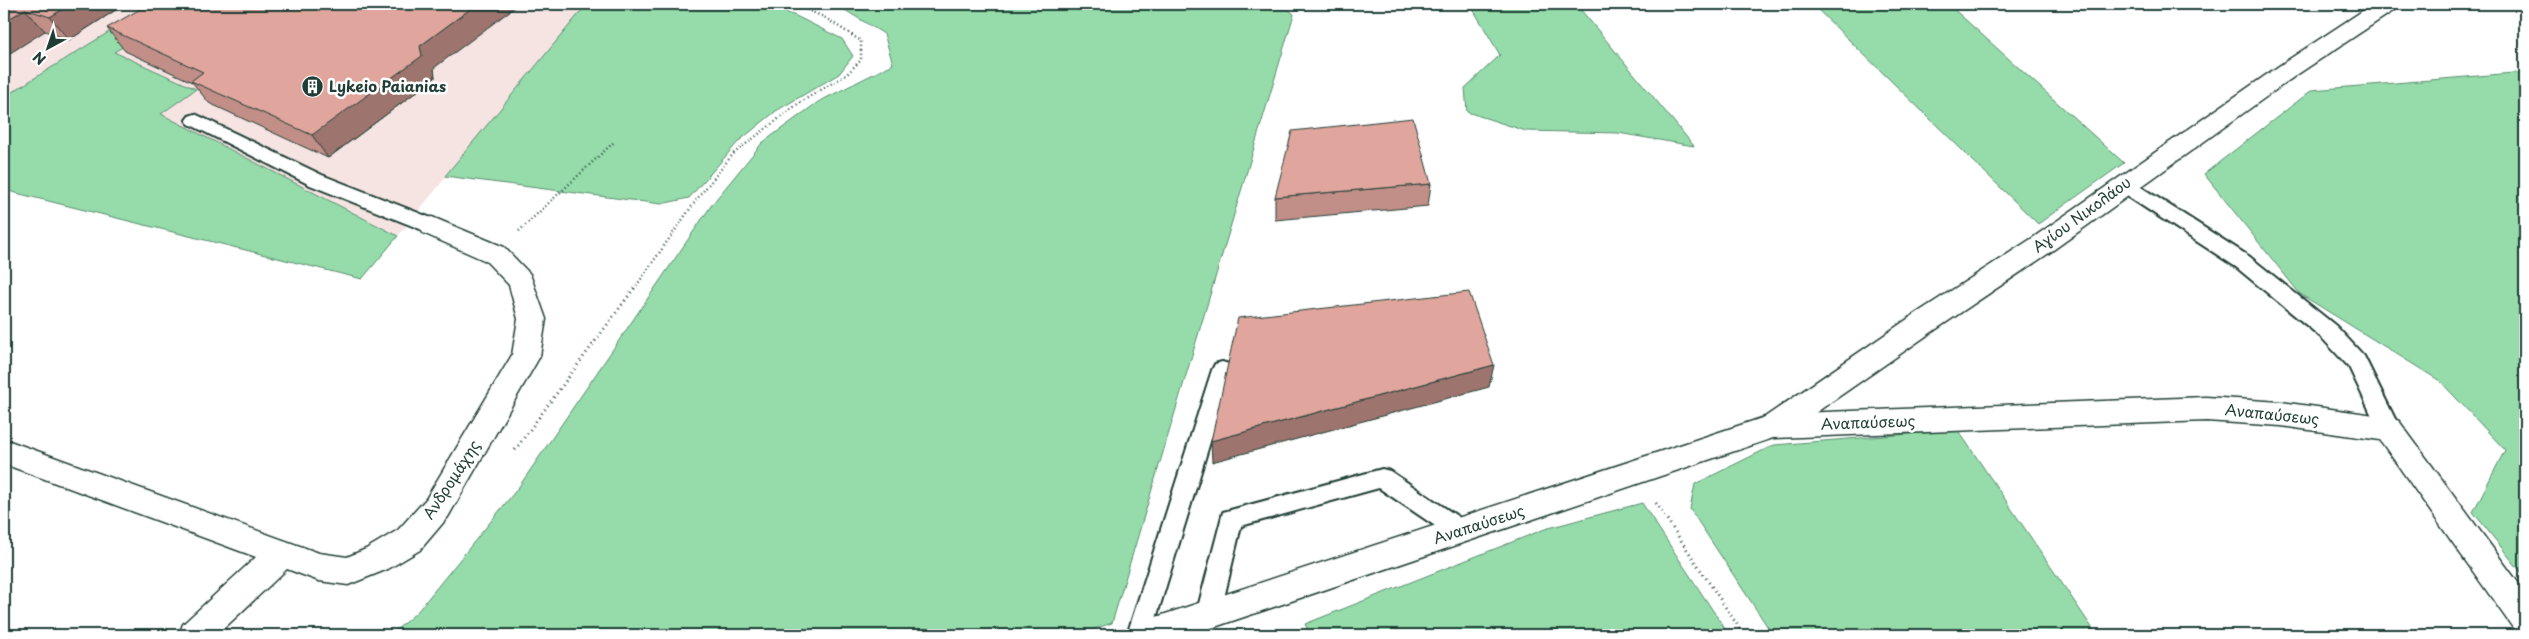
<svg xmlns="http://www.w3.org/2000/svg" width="2529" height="639" font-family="'Playpen Sans',sans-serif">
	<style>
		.built { fill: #f6e4e2 }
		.green { fill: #95dcaa; stroke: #5a8c6f }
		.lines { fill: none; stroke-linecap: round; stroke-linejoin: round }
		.lane-casing { stroke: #1f3d34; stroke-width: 4 }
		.street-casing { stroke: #1f3d34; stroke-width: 3 }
		.secondary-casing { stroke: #1f3d34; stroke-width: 3 }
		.path-far1 { stroke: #1f3d34; stroke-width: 2.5; stroke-dasharray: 1 3; stroke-linecap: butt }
		.path { stroke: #1f3d34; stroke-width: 3; stroke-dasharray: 1 4; stroke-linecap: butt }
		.lane { fill: #fff; fill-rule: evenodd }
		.street { fill: #fff; fill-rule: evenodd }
		.secondary { fill: #fff; fill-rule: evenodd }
		.wall { fill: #c18f87; stroke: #1f3d34 }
		.shaded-wall { fill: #9d746e; stroke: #1f3d34 }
		.building { fill: #e0a69d; stroke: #1f3d34 }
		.labels { text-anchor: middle; stroke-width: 5; stroke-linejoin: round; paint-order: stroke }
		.poi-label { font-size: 15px; font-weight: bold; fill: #1f3d34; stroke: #fff; text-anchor: start }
		.street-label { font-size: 15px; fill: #1f3d34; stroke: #fff }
	</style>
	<rect width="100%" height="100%" fill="#fff"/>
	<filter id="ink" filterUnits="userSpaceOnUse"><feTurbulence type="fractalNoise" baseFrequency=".02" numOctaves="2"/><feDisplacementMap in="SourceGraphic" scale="10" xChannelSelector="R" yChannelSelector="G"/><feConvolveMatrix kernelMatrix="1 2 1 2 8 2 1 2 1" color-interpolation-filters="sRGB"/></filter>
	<g filter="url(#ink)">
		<g class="built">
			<polygon points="4,4 154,4 4,97"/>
			<polygon points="197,4 587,4 398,236 161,114 196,89 114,52"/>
		</g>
		<g class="green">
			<polygon points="154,4 197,4 114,52 196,89 161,114 398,236 362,279 4,190 4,97"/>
			<polygon points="587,4 762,4 796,16 842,39 853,56 839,74 776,111 739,141 689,198 661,204 445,176"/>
			<polygon points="835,4 1281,4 1294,14 1112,623 1077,635 390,635 417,612 518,488 713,203 762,143 818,102 893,64 884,34"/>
			<polygon points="1470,4 1576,4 1694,146 1618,133 1526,131 1467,112 1465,88 1500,55"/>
			<polygon points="1812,4 1948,4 2124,163 2038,224"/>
			<polygon points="2525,72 2525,577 2473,512 2505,450 2440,381 2300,294 2204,174 2312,90"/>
			<polygon points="1958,430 2097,635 1773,635 1690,509 1695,484 1774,445"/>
			<polygon points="1642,503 1729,635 1310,635 1305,624 1545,529"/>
		</g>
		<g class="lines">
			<defs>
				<g id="lane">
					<polygon points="195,114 322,175 439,221 441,226 439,231 432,233 425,231 310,185 189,124 186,120 189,116"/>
					<polygon points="2124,179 2130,180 2250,257 2336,326 2364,356 2400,429 2397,435 2389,438 2381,435 2349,367 2322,338 2236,267 2118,190 2115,185 2118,180"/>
					<polygon points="1222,362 1229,364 1232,370 1151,635 1127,635 1212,370 1215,364"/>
					<polygon points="1382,469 1390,471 1469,524 1472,531 1469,538 1461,541 1453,538 1379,488 1241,526 1220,615 1216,623 1208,626 1200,623 1196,615 1223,512"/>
				</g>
				<g id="street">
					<polygon points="432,217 504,247 530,274 546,319 540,356 448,517 420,550 388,569 348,585 319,581 287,569 217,635 179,635 183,624 256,557 4,464 4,439 319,553 347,557 366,549 398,530 426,499 512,355 518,319 509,285 486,261 423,233 419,226 423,219"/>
					<polygon points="2206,397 2281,402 2389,417 2399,421 2525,592 2525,633 2513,628 2380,440 2281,426 2206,421 1775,438 1765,434 1760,426 1765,418 1775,414"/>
				</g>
				<polygon id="secondary" points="2373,4 2399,4 2396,9 2295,76 2049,253 1929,334 1785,434 1191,635 1131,635 1135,624 1147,620 1765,417 1909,318 2031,239 2279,66"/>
			</defs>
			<use href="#lane" class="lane-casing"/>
			<use href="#street" class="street-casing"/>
			<use href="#secondary" class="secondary-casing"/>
			<g class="path-far1">
				<polyline points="519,231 614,142"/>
				<polyline points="634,289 697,199 733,154 799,103 846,75 861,60 861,41 824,17 793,4"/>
			</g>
			<g class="path">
				<polyline points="515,450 635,287"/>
				<polyline points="1656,503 1744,635"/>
			</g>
			<use href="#lane" class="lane"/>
			<use href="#street" class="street"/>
			<use href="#secondary" class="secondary"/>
		</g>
		<g class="wall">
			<polygon points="4,4 125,4 69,40 45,31"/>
			<polygon points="107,28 434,68 435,78 328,158 209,103 192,82 125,51"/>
			<polygon points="1431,184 1428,206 1275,220 1275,197"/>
		</g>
		<g class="shaded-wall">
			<polygon points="71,4 125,4 69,40 50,17"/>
			<polygon points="477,4 519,4 434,68 435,78 328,158 312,135 420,46"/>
			<polygon points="25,9 45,31 4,57 4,22"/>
			<polygon points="1494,365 1489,387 1212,462 1211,441"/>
		</g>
		<g class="building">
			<polygon points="4,4 71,4 50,17 25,9 4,22"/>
			<polygon points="149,4 289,4 296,6 300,4 477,4 420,46 422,56 312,135 191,81 203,72 107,28"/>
			<polygon points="1413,118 1431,184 1275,197 1292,131"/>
			<polygon points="1469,292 1494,365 1211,441 1238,318"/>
		</g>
	</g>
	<defs>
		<symbol id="building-disc" viewBox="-11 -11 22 22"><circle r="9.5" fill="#1f3d34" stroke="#fff"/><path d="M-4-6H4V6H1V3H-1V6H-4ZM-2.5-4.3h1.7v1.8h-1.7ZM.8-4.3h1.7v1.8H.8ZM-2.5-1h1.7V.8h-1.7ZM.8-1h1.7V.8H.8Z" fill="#fff"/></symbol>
	</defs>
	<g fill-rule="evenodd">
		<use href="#building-disc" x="300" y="74" width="25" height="25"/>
	</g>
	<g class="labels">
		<g class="poi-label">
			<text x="329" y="92">Lykeio Paianias</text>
		</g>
		<g class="street-label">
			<text transform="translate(2082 215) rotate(-36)" y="5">Αγίου Νικολάου</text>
			<text transform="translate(2272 415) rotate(6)" y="5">Αναπαύσεως</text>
			<text transform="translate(1868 423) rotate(-2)" y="5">Αναπαύσεως</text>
			<text transform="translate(452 480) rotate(-57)" y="5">Ανδρομάχης</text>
			<text transform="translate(1479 525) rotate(-18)" y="5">Αναπαύσεως</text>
		</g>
	</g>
	<rect width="2529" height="639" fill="none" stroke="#fff" stroke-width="20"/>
	<rect x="10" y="10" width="2509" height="619" fill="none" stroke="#1f3d34" stroke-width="2" filter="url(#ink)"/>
	<g transform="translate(48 48) rotate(220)" stroke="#ffffff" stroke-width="4" paint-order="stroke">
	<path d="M0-4L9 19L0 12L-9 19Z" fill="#1f3d34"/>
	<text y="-8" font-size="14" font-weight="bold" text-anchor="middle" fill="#1f3d34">N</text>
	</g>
</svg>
